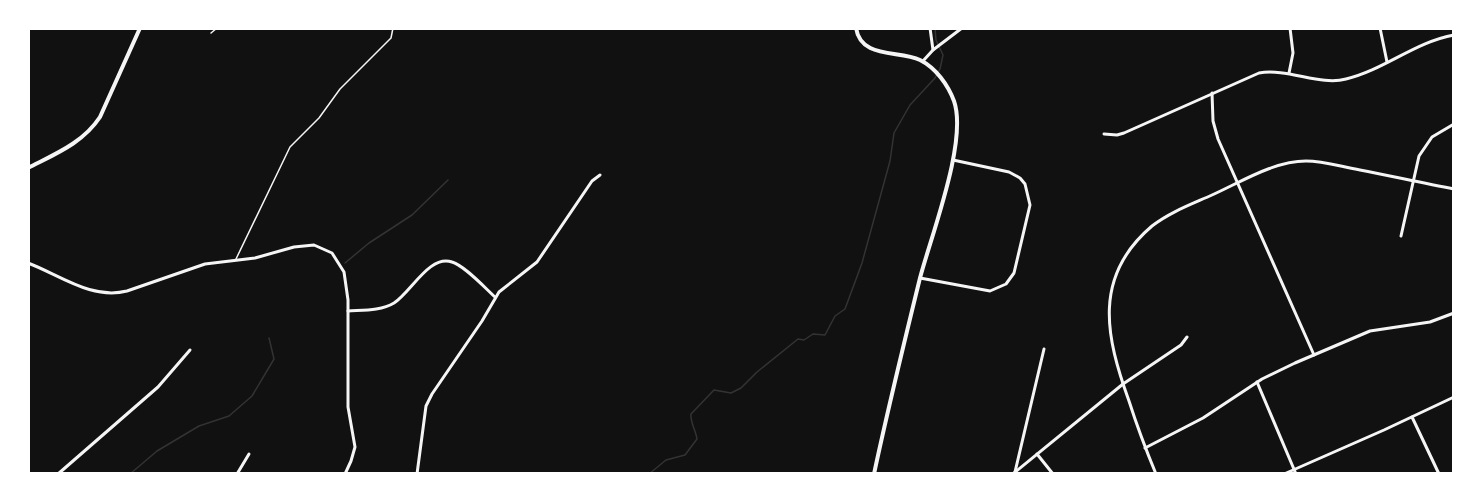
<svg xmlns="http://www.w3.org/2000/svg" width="1482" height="502" font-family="Arial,sans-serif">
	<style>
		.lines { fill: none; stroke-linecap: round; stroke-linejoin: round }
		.stream { stroke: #333; stroke-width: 1.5 }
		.service { stroke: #f5f5f5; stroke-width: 1.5 }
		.minor { stroke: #f5f5f5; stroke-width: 3 }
		.tertiary { stroke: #f5f5f5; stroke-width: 4 }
	</style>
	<rect width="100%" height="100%" fill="#111"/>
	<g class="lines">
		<g class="stream">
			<polyline points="345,263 369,243 412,215 448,180"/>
			<polyline points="130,474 157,451 199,426 229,416 252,396 274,359 269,338"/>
			<path d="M649,474l17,-14 19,-5 12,-16c-1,-8 -7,-17 -6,-25l23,-24 17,3 10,-5 16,-16 41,-33 6,1 9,-6 12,1 10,-19 10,-7 17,-46 28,-102 4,-28 16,-28 25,-27 5,-9 3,-14 -7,-15 -1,-12"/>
		</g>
		<g class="service">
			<polyline points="211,33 217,28"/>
			<polyline points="236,259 290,147 319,118 340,89 391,38 393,28"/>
		</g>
		<g class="minor">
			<polyline points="930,28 933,50"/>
			<polyline points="1380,28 1387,62"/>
			<polyline points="923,61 933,50 962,28"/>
			<polyline points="1289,73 1293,53 1290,28"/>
			<polyline points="1212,93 1213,121 1218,139 1314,355"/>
			<path d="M1104,134l13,1 7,-2 135,-60c29,-5 61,13 87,6 38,-9 69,-37 108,-44"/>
			<polyline points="1401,236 1419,156 1432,137 1454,124"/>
			<path d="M28,263c32,12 63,37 99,28l78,-27 50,-6 39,-11 20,-2 18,8 12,19 4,28v107l7,40 -4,14 -6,13"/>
			<polyline points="920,278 990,291 1006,284 1014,273 1030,205 1025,184 1020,178 1009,172 953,160"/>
			<path d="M348,311c15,-1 33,0 46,-8 17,-11 36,-49 58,-41 13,4 32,25 43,35"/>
			<polyline points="1257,382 1296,474"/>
			<polyline points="1412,417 1439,474"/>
			<polyline points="1145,448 1203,418 1262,379 1295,363 1370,331 1430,322 1454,313"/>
			<polyline points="1037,454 1053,474"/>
			<polyline points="1015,472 1044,349"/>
			<polyline points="1014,473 1123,384 1181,345 1187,337"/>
			<polyline points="58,474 158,387 190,350"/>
			<polyline points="237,474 249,454"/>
			<polyline points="417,474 426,406 432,394 482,321 499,292 537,262 592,181 600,175"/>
			<path d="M1156,474c-10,-24 -19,-48 -27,-73 -23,-64 -37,-124 23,-175 18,-14 40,-22 60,-31 29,-13 62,-34 94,-34 18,0 36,6 54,9 31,6 62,13 94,19"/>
			<polyline points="1284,474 1384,430 1454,397"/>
		</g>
		<g class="tertiary">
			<path d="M856,28c5,31 42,22 64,32 16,8 28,25 34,41 14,40 -23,135 -34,177 -16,65 -32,130 -46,196"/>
			<path d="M28,168c27,-14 55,-25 72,-51l40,-89"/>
		</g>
	</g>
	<rect width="1482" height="502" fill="none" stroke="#ffffff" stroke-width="60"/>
</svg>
